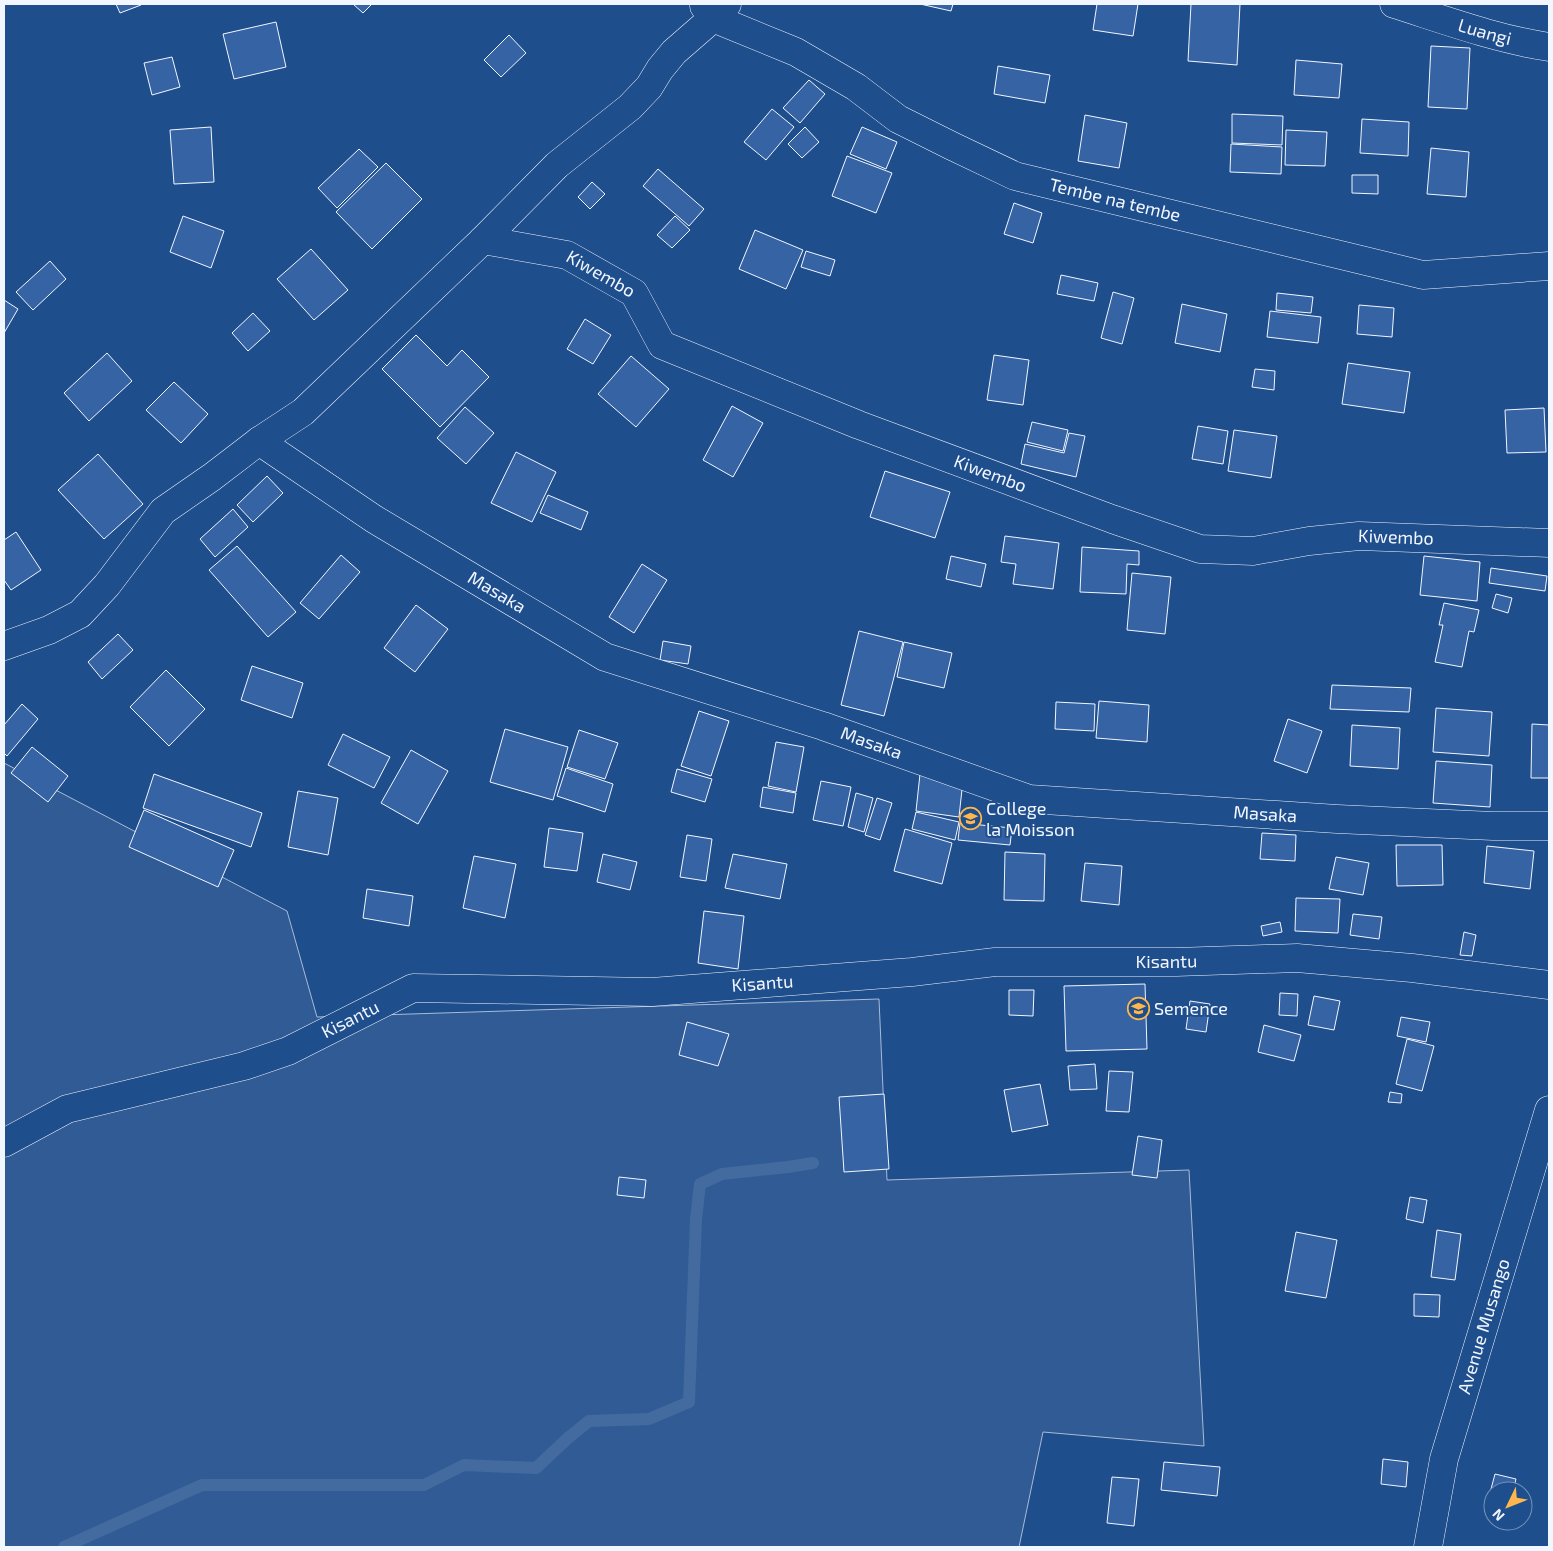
<svg xmlns="http://www.w3.org/2000/svg" width="1553" height="1551" font-family="'Exo 2',sans-serif">
	<style>
		.built { fill: #305b95; stroke: #a8bbd7 }
		.lines { fill: none; stroke-linecap: round; stroke-linejoin: round }
		.stream { stroke: #446ba0; stroke-width: 12 }
		.building { fill: #3563a3; stroke: #f2f6ff }
		.street-casing { stroke: #f2f6ff; stroke-width: 29 }
		.street { stroke: #1f4e8c; stroke-width: 28 }
		.labels { text-anchor: middle; stroke-width: 4; stroke-linejoin: round; paint-order: stroke }
		.street-label { font-size: 18px; fill: #f2f6ff; stroke: #1f4e8c }
		.poi-label { font-size: 18px; fill: #f2f6ff; stroke: #1f4e8c; text-anchor: start }
	</style>
	<rect width="100%" height="100%" fill="#1f4e8c"/>
	<polygon class="built" points="4,763 287,911 317,1017 879,999 887,1180 1189,1170 1204,1446 1043,1432 1019,1547 4,1547"/>
	<g class="lines">
		<polyline class="stream" points="64,1547 202,1485 424,1485 464,1465 536,1468 568,1438 589,1421 649,1419 689,1402 696,1219 700,1184 722,1174 788,1167 813,1163"/>
	</g>
	<g class="building">
		<polygon points="116,4 141,4 141,5 120,13"/>
		<polygon points="353,4 372,4 363,13"/>
		<polygon points="920,4 953,4 951,11"/>
		<polygon points="1097,4 1138,4 1133,36 1093,30"/>
		<polygon points="1191,4 1240,4 1237,65 1188,61"/>
		<polygon points="276,22 286,67 234,79 223,34"/>
		<polygon points="509,35 526,53 501,77 484,60"/>
		<polygon points="1431,46 1470,48 1467,109 1428,107"/>
		<polygon points="172,57 180,87 152,95 144,63"/>
		<polygon points="1296,60 1342,64 1339,98 1294,95"/>
		<polygon points="998,66 1050,75 1045,103 994,94"/>
		<polygon points="809,80 825,94 800,123 783,108"/>
		<polygon points="772,109 794,127 766,160 744,142"/>
		<polygon points="1232,114 1283,116 1282,145 1232,143"/>
		<polygon points="1085,115 1127,123 1119,168 1078,161"/>
		<polygon points="1362,119 1409,122 1408,156 1360,153"/>
		<polygon points="211,127 214,182 174,184 170,130"/>
		<polygon points="805,127 819,142 802,158 788,144"/>
		<polygon points="862,127 897,142 886,169 850,154"/>
		<polygon points="1286,130 1327,132 1325,166 1285,165"/>
		<polygon points="1231,144 1282,147 1281,174 1230,172"/>
		<polygon points="1431,148 1469,152 1466,197 1427,194"/>
		<polygon points="359,149 378,167 337,208 318,188"/>
		<polygon points="847,156 892,173 876,213 832,196"/>
		<polygon points="386,163 422,199 372,249 336,212"/>
		<polygon points="658,169 704,209 689,226 643,186"/>
		<polygon points="1352,175 1378,175 1378,194 1352,193"/>
		<polygon points="592,182 605,194 590,209 578,197"/>
		<polygon points="1014,203 1042,213 1033,243 1004,234"/>
		<polygon points="183,216 224,231 211,268 170,252"/>
		<polygon points="675,216 690,230 672,248 657,235"/>
		<polygon points="755,230 803,250 786,289 739,269"/>
		<polygon points="311,249 348,290 314,320 277,279"/>
		<polygon points="806,251 835,260 830,276 801,267"/>
		<polygon points="50,261 66,279 33,310 16,292"/>
		<polygon points="1061,275 1098,283 1094,301 1057,294"/>
		<polygon points="1113,292 1134,298 1122,344 1101,338"/>
		<polygon points="1277,293 1313,297 1311,313 1276,310"/>
		<polygon points="4,300 18,309 4,333"/>
		<polygon points="1182,304 1227,314 1220,352 1175,343"/>
		<polygon points="1359,305 1394,308 1392,337 1357,334"/>
		<polygon points="1270,311 1321,317 1318,343 1267,337"/>
		<polygon points="253,313 270,331 248,351 232,333"/>
		<polygon points="585,319 611,335 593,364 567,349"/>
		<polygon points="416,335 447,366 462,350 489,377 440,427 382,369"/>
		<polygon points="107,353 132,381 89,421 64,393"/>
		<polygon points="994,355 1029,360 1023,405 987,400"/>
		<polygon points="631,356 669,389 636,427 598,394"/>
		<polygon points="1348,363 1410,372 1404,413 1342,404"/>
		<polygon points="1255,369 1275,371 1274,390 1252,387"/>
		<polygon points="174,382 208,414 181,443 146,410"/>
		<polygon points="732,406 763,423 733,477 703,460"/>
		<polygon points="465,407 494,433 466,464 437,438"/>
		<polygon points="1544,408 1546,452 1507,453 1505,410"/>
		<polygon points="1032,422 1068,430 1063,451 1027,442"/>
		<polygon points="1198,426 1228,431 1223,464 1192,459"/>
		<polygon points="1234,430 1277,436 1271,478 1228,471"/>
		<polygon points="1069,433 1085,436 1076,477 1021,464 1025,444 1064,453"/>
		<polygon points="516,452 556,472 532,522 491,503"/>
		<polygon points="98,454 143,504 104,539 58,490"/>
		<polygon points="885,471 950,492 935,538 870,517"/>
		<polygon points="267,476 283,493 253,522 237,505"/>
		<polygon points="548,495 588,512 581,530 540,513"/>
		<polygon points="233,509 248,527 215,557 200,539"/>
		<polygon points="16,532 41,570 11,590 4,580 4,540"/>
		<polygon points="1005,536 1059,543 1053,589 1013,584 1016,564 1001,562"/>
		<polygon points="237,546 296,612 268,637 209,570"/>
		<polygon points="1082,547 1139,551 1139,565 1127,564 1126,594 1080,592"/>
		<polygon points="341,555 360,572 319,619 300,603"/>
		<polygon points="951,556 986,564 981,587 946,579"/>
		<polygon points="1424,556 1480,562 1477,601 1420,595"/>
		<polygon points="642,564 667,580 634,633 609,617"/>
		<polygon points="1491,568 1547,576 1545,591 1489,583"/>
		<polygon points="1132,573 1171,577 1165,634 1127,630"/>
		<polygon points="1496,594 1512,598 1508,613 1492,608"/>
		<polygon points="1444,603 1479,610 1474,632 1469,631 1462,667 1435,662 1443,625 1439,625"/>
		<polygon points="416,605 448,629 415,672 384,648"/>
		<polygon points="859,631 903,642 884,716 841,705"/>
		<polygon points="118,634 133,650 102,679 88,662"/>
		<polygon points="663,641 691,646 688,664 660,660"/>
		<polygon points="904,642 952,653 944,688 897,677"/>
		<polygon points="252,666 303,683 292,718 241,700"/>
		<polygon points="166,670 205,709 169,746 130,707"/>
		<polygon points="1332,685 1411,688 1409,712 1330,709"/>
		<polygon points="1099,701 1149,705 1147,742 1096,738"/>
		<polygon points="1056,702 1095,704 1094,731 1055,729"/>
		<polygon points="22,704 38,719 7,756 4,753 4,725"/>
		<polygon points="1436,708 1492,712 1489,756 1433,752"/>
		<polygon points="699,711 729,721 711,776 681,766"/>
		<polygon points="1288,719 1322,731 1307,773 1274,761"/>
		<polygon points="1532,724 1549,725 1549,778 1531,778"/>
		<polygon points="1352,725 1400,728 1398,769 1350,766"/>
		<polygon points="505,729 568,747 553,800 490,782"/>
		<polygon points="579,730 618,743 605,779 567,767"/>
		<polygon points="343,734 390,757 374,788 328,765"/>
		<polygon points="776,742 804,747 796,792 768,786"/>
		<polygon points="32,747 68,776 48,802 11,773"/>
		<polygon points="411,750 448,771 418,824 381,803"/>
		<polygon points="1436,761 1492,765 1490,807 1433,803"/>
		<polygon points="566,768 613,784 605,812 557,796"/>
		<polygon points="677,769 712,779 705,802 671,792"/>
		<polygon points="154,774 262,813 251,847 143,808"/>
		<polygon points="920,774 963,780 959,817 916,811"/>
		<polygon points="821,781 851,787 843,826 813,820"/>
		<polygon points="763,787 796,793 793,813 760,807"/>
		<polygon points="298,791 338,798 328,855 288,847"/>
		<polygon points="856,793 873,798 864,832 848,827"/>
		<polygon points="877,798 892,803 880,840 865,835"/>
		<polygon points="144,810 234,850 218,887 129,847"/>
		<polygon points="916,812 959,822 955,840 912,829"/>
		<polygon points="960,823 1012,828 1010,845 958,840"/>
		<polygon points="549,828 583,833 577,871 544,867"/>
		<polygon points="905,829 952,843 942,884 894,871"/>
		<polygon points="1262,833 1296,835 1295,861 1260,859"/>
		<polygon points="687,835 712,839 706,881 680,877"/>
		<polygon points="1396,845 1442,845 1443,885 1397,886"/>
		<polygon points="1487,846 1534,851 1530,889 1484,883"/>
		<polygon points="1005,852 1045,854 1044,901 1004,900"/>
		<polygon points="603,854 637,862 630,890 597,882"/>
		<polygon points="733,854 787,864 780,899 725,888"/>
		<polygon points="474,856 516,864 505,918 463,908"/>
		<polygon points="1336,857 1369,863 1363,895 1329,889"/>
		<polygon points="1085,863 1122,866 1119,905 1081,901"/>
		<polygon points="367,889 413,896 409,926 363,918"/>
		<polygon points="1296,898 1340,899 1338,933 1295,931"/>
		<polygon points="704,911 744,916 738,969 698,963"/>
		<polygon points="1353,914 1382,917 1379,939 1350,935"/>
		<polygon points="1280,922 1282,932 1263,936 1261,926"/>
		<polygon points="1464,932 1476,935 1472,956 1460,955"/>
		<polygon points="1145,984 1147,1049 1066,1051 1064,986"/>
		<polygon points="1009,990 1034,990 1033,1016 1009,1015"/>
		<polygon points="1280,993 1298,994 1297,1016 1279,1015"/>
		<polygon points="1314,996 1340,1001 1334,1030 1308,1025"/>
		<polygon points="1190,1001 1210,1004 1206,1032 1186,1029"/>
		<polygon points="1401,1017 1430,1022 1426,1042 1397,1036"/>
		<polygon points="687,1022 729,1034 718,1066 679,1055"/>
		<polygon points="1264,1025 1301,1035 1294,1061 1258,1052"/>
		<polygon points="1407,1039 1434,1046 1422,1091 1396,1084"/>
		<polygon points="1095,1064 1097,1089 1070,1090 1068,1066"/>
		<polygon points="1109,1071 1133,1072 1129,1112 1106,1111"/>
		<polygon points="1040,1084 1048,1125 1012,1132 1004,1090"/>
		<polygon points="1390,1092 1402,1094 1401,1103 1388,1102"/>
		<polygon points="884,1094 889,1169 844,1172 839,1097"/>
		<polygon points="1138,1136 1162,1140 1157,1178 1132,1175"/>
		<polygon points="619,1177 646,1180 644,1198 617,1195"/>
		<polygon points="1410,1197 1427,1200 1423,1223 1406,1219"/>
		<polygon points="1437,1230 1461,1234 1455,1280 1431,1277"/>
		<polygon points="1296,1232 1337,1240 1326,1298 1285,1291"/>
		<polygon points="1414,1294 1440,1295 1439,1317 1414,1316"/>
		<polygon points="1383,1459 1408,1462 1406,1487 1381,1484"/>
		<polygon points="1164,1462 1220,1467 1217,1496 1161,1490"/>
		<polygon points="1495,1474 1516,1479 1513,1491 1493,1491 1493,1506 1487,1504"/>
		<polygon points="1112,1477 1139,1479 1134,1526 1107,1523"/>
	</g>
	<g class="lines">
		<defs>
			<g id="street">
				<path id="s1" d="M1394,4c51,16 102,35 155,43"/>
				<path id="s2" d="M704,6l9,12 83,34 60,35 42,32 54,27 63,30 408,99 126,-9"/>
				<path id="s3" d="M483,240l84,15 67,38 28,52 197,80 253,94 88,30 53,2 56,-10 50,-5 190,7"/>
				<path id="s4" d="M259,441l115,78 231,138 218,69 206,73 308,20 156,7h56"/>
				<polyline points="4,646 49,630 80,614 107,585 163,511 212,477 259,441 303,412 483,240 557,165 630,107 649,87 660,69 674,52 713,18 727,4"/>
				<path id="s5" d="M4,1143l63,-34 177,-43 44,-15 125,-63 239,4 260,-20 83,-10h181l121,-4 115,10 137,17"/>
				<path id="s6" d="M1428,1547l16,-88 105,-349"/>
			</g>
		</defs>
		<use href="#street" class="street-casing"/>
		<use href="#street" class="street"/>
	</g>
	<defs>
		<symbol id="school-ring" viewBox="-11 -11 22 22"><circle r="9.5" fill="#1f4e8c" stroke="#ffb74d" stroke-width="1.5"/><path d="M0-5L7-2L0 1L-7-2ZM-4 1L0 2.5L4 1V4Q0 6-4 4Z" fill="#ffb74d"/></symbol>
	</defs>
	<g fill-rule="evenodd">
		<use href="#school-ring" x="958" y="806" width="25" height="25"/>
		<use href="#school-ring" x="1126" y="996" width="25" height="25"/>
	</g>
	<g class="labels">
		<g class="street-label">
			<text dy="6" stroke="none"><textPath href="#s1" startOffset="95">Luangi</textPath></text>
			<text dy="6" stroke="none"><textPath href="#s2" startOffset="460">Tembe na tembe</textPath></text>
			<text dy="6" stroke="none"><textPath href="#s3" startOffset="124">Kiwembo</textPath></text>
			<text dy="6" stroke="none"><textPath href="#s3" startOffset="574">Kiwembo</textPath></text>
			<text dy="6" stroke="none"><textPath href="#s3" startOffset="994">Kiwembo</textPath></text>
			<text dy="6" stroke="none"><textPath href="#s4" startOffset="282">Masaka</textPath></text>
			<text dy="6" stroke="none"><textPath href="#s4" startOffset="688">Masaka</textPath></text>
			<text dy="6" stroke="none"><textPath href="#s4" startOffset="1092">Masaka</textPath></text>
			<text dy="6" stroke="none"><textPath href="#s5" startOffset="1195">Kisantu</textPath></text>
			<text dy="6" stroke="none"><textPath href="#s5" startOffset="790">Kisantu</textPath></text>
			<text dy="6" stroke="none"><textPath href="#s5" startOffset="370">Kisantu</textPath></text>
			<text dy="6" stroke="none"><textPath href="#s6" startOffset="228">Avenue Musango</textPath></text>
		</g>
		<g class="poi-label">
			<text x="986" y="815">College<tspan x="986" dy="21">la Moisson</tspan></text>
			<text x="1154" y="1015">Semence</text>
		</g>
	</g>
	<rect width="1553" height="1551" fill="none" stroke="#f2f6ff" stroke-width="10"/>
	<g transform="translate(1508 1506) rotate(227)"><circle r="24" fill="#1f4e8c" stroke="#7391ba"/>
	<path d="M0-4L9 19L0 12L-9 19Z" fill="#ffb74d"/>
	<text y="-8" font-size="14" font-weight="bold" text-anchor="middle" fill="#f2f6ff">N</text>
	</g>
</svg>
